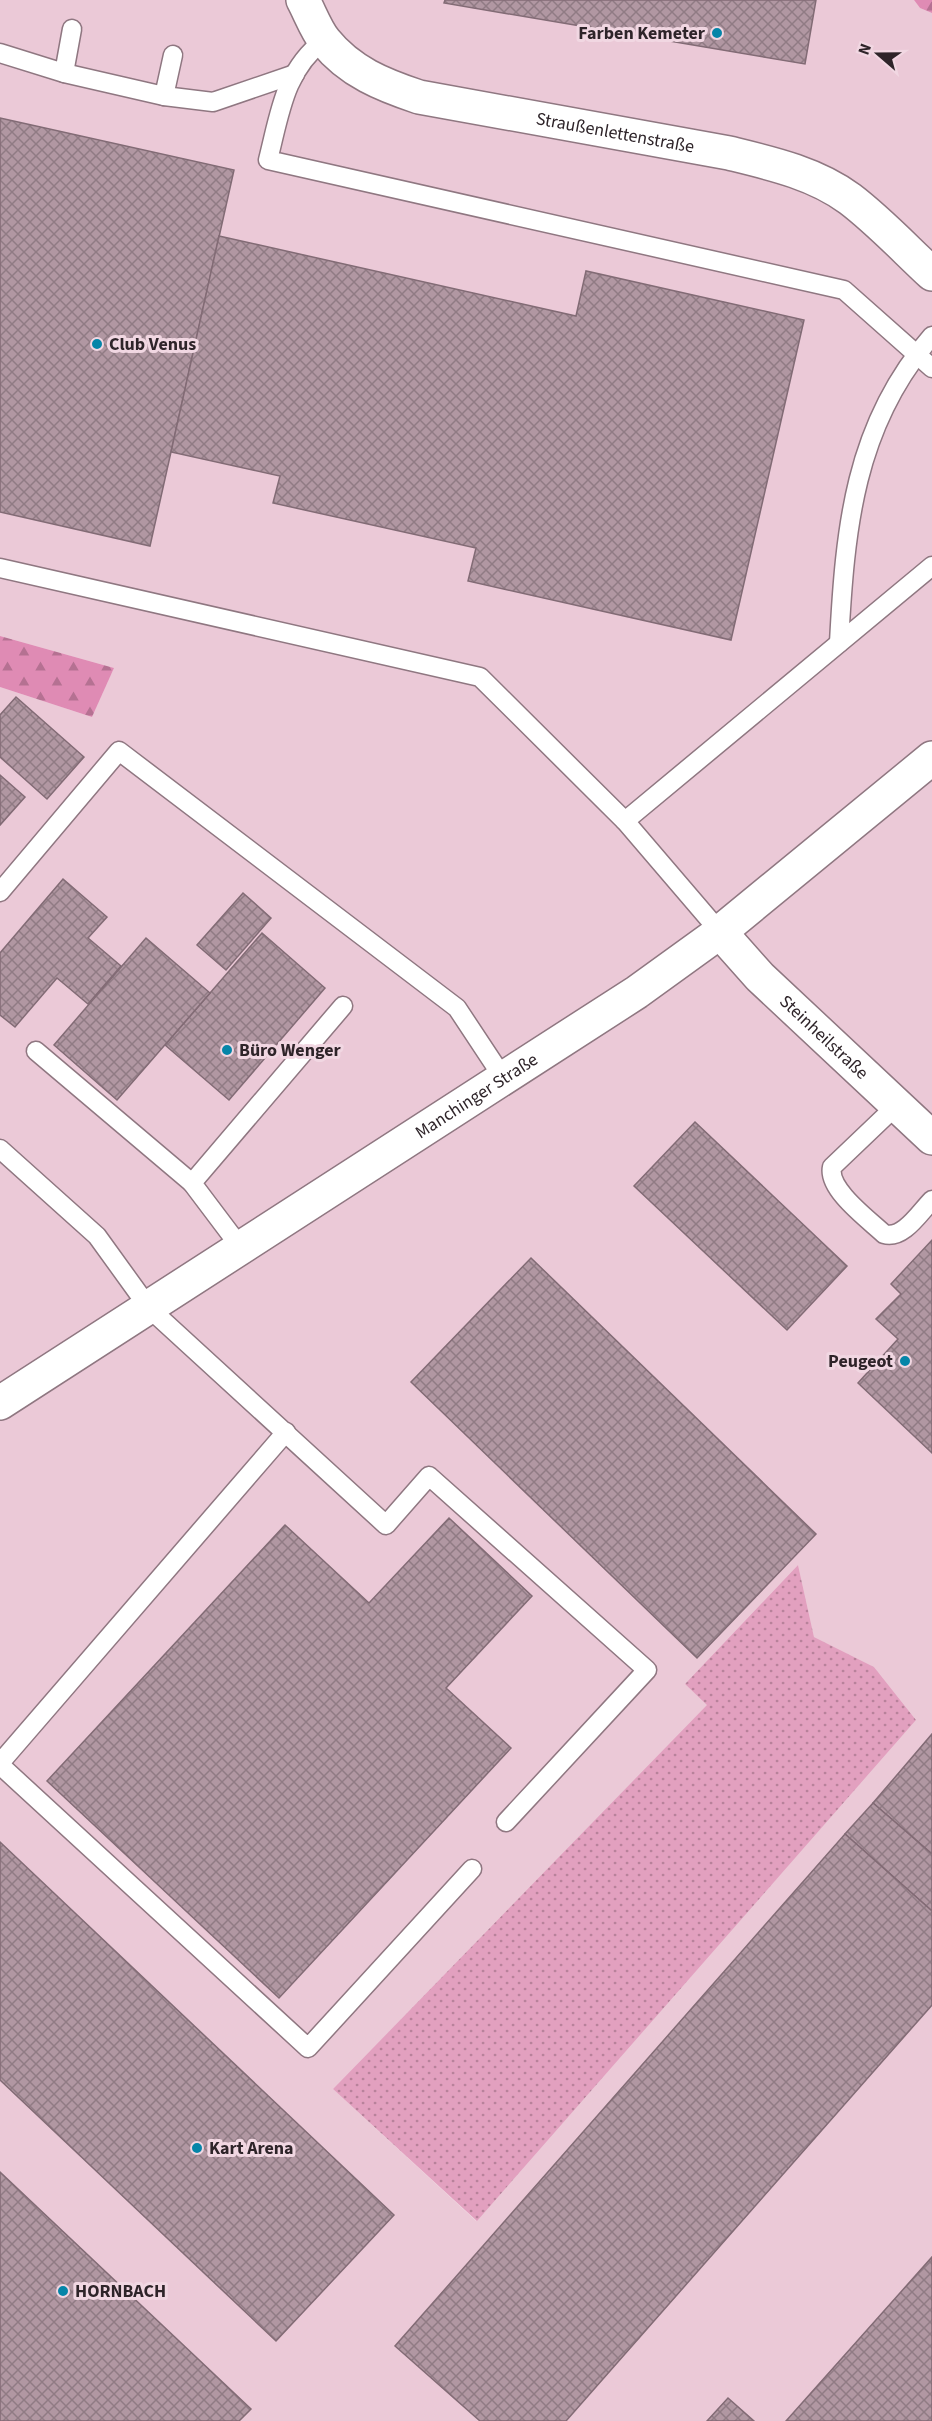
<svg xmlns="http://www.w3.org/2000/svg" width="932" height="2421" font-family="'Source Sans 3',sans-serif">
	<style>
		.built { fill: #ebc9d7; fill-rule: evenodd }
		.green { fill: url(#green-dots) }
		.forest { fill: url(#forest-firs) }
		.building { fill: url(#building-cross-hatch); stroke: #826b75; stroke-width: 1.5 }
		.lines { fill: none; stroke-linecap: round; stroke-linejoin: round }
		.service-casing { stroke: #8f7781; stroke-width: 21 }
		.minor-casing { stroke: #8f7781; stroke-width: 36 }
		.secondary-casing { stroke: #8f7781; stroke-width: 36 }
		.service { stroke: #fff; stroke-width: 18 }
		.minor { stroke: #fff; stroke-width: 33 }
		.secondary { stroke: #fff; stroke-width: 33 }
		.poi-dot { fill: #0585a8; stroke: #f1d7e2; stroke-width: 2 }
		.labels { text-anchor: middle; stroke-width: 6; stroke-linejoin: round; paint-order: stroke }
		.poi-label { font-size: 18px; font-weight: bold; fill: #2e2429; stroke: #f1d7e2; text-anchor: start }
		.street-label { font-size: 18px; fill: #2e2429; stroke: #f1d7e2 }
	</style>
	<defs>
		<pattern id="green-dots" width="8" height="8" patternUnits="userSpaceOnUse" patternTransform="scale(1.5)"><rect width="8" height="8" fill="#e2a0bf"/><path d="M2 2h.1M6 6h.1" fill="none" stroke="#b8829b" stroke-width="1.8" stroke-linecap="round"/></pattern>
		<pattern id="forest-firs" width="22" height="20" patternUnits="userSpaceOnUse" patternTransform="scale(1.5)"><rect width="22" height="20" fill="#df8bb4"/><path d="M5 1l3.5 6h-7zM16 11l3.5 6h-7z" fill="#b57192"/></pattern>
		<pattern id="building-cross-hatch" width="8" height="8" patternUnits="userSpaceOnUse" patternTransform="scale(1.5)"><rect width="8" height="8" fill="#b197a2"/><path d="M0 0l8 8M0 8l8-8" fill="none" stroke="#907b84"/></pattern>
	</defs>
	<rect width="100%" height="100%" fill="#f1d7e2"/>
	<path class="built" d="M0,0h914l6,8 12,5v2408h-932v-1734l92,30 22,-49 -114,-32zM798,1565l16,72 60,30 42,53 -440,501 -143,-132 375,-384 -23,-21z"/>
	<polygon class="green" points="798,1565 814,1637 874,1667 916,1720 477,2221 333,2089 707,1705 685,1684"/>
	<g class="forest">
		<polygon points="914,0 932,0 932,13 920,8"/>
		<polygon points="0,636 114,668 92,717 0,687"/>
	</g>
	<g class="building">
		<polygon points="445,0 816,0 805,64 444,3"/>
		<polygon points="0,118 234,170 150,546 0,512"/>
		<polygon points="219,236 576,316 586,271 804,320 731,640 468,581 476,548 273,503 280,476 171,452"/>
		<polygon points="16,697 84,757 47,799 0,757 0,715"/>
		<polygon points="0,775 25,797 0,825"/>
		<polygon points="63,879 107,917 88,938 121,966 88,1004 57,978 15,1027 0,1015 0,953"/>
		<polygon points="243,893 271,918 226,970 197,945"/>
		<polygon points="262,933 325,988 229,1100 165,1045"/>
		<polygon points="146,938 210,993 117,1100 54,1045"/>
		<polygon points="695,1122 847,1266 787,1330 634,1186"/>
		<polygon points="932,1240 932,1453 858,1383 898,1339 876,1319 901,1294 891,1284"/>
		<polygon points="531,1258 816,1534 697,1658 411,1382"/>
		<polygon points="449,1518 532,1596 446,1688 511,1748 279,1998 47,1781 285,1525 369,1603"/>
		<polygon points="932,1734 932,1854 873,1803"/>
		<polygon points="873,1803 932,1854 932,1911 845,1834"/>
		<polygon points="845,1834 932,1911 932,2005 566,2421 480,2421 395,2346"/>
		<polygon points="0,1842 394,2215 276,2341 0,2080"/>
		<polygon points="0,2172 251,2409 239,2421 0,2421"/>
		<polygon points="932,2257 932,2421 786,2421"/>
		<polygon points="728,2398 754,2421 707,2421"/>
	</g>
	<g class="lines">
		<defs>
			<g id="service">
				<path d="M324,40c-40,31 -44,73 -56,120l576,130 88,78"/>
				<polyline points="0,53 64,73 164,96 213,102 295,74"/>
				<polyline points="64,73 72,29"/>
				<polyline points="164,96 173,55"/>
				<polyline points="0,568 480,677 625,821 720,932"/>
				<path d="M839,643c6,-114 15,-218 93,-307"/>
				<polyline points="625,821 932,566"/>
				<polyline points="0,892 119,751 457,1008 504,1079"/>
				<polyline points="36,1051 192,1183"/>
				<path d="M897,1105l-65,62c-5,22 36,52 52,67 19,6 36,-22 48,-34"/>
				<polyline points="0,1149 97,1236 149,1308 386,1525 429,1476 647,1670 506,1822"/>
				<polyline points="241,1248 192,1183 343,1006"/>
				<polyline points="0,1763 286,1432"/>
				<polyline points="0,1765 308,2048 472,1869"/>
			</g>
			<g id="minor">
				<path id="s1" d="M303,0c7,13 13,30 22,41 25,31 58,44 94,56l310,56c41,10 86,20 121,46 29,22 55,50 82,75"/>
				<path id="s2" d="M720,932l40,45 172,161"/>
			</g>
			<g id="secondary">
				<path id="s3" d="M0,1403l637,-411 83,-60 212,-174"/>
			</g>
		</defs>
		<use href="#service" class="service-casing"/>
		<use href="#minor" class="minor-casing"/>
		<use href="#secondary" class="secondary-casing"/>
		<use href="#service" class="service"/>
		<use href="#minor" class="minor"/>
		<use href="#secondary" class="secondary"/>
	</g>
	<g class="poi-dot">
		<circle cx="717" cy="33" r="6"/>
		<circle cx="97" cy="344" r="6"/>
		<circle cx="227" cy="1050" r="6"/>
		<circle cx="905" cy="1361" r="6"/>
		<circle cx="197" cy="2148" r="6"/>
		<circle cx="63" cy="2291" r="6"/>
	</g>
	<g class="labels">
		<g class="poi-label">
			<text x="705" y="39" text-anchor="end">Farben Kemeter</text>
			<text x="109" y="350">Club Venus</text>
			<text x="239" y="1056">Büro Wenger</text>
			<text x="893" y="1367" text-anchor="end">Peugeot</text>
			<text x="209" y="2154">Kart Arena</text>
			<text x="75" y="2297">HORNBACH</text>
		</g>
		<g class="street-label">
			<text dy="6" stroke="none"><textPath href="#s1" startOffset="357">Straußenlettenstraße</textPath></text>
			<text dy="6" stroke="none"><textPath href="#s2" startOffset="148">Steinheilstraße</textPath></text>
			<text dy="6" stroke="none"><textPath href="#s3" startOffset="567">Manchinger Straße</textPath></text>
		</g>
	</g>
	<g transform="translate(878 54) rotate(290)" stroke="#f1d7e2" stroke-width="4.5" paint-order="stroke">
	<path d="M0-4.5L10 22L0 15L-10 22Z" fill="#2e2429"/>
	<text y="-9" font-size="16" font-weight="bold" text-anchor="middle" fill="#2e2429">N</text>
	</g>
</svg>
